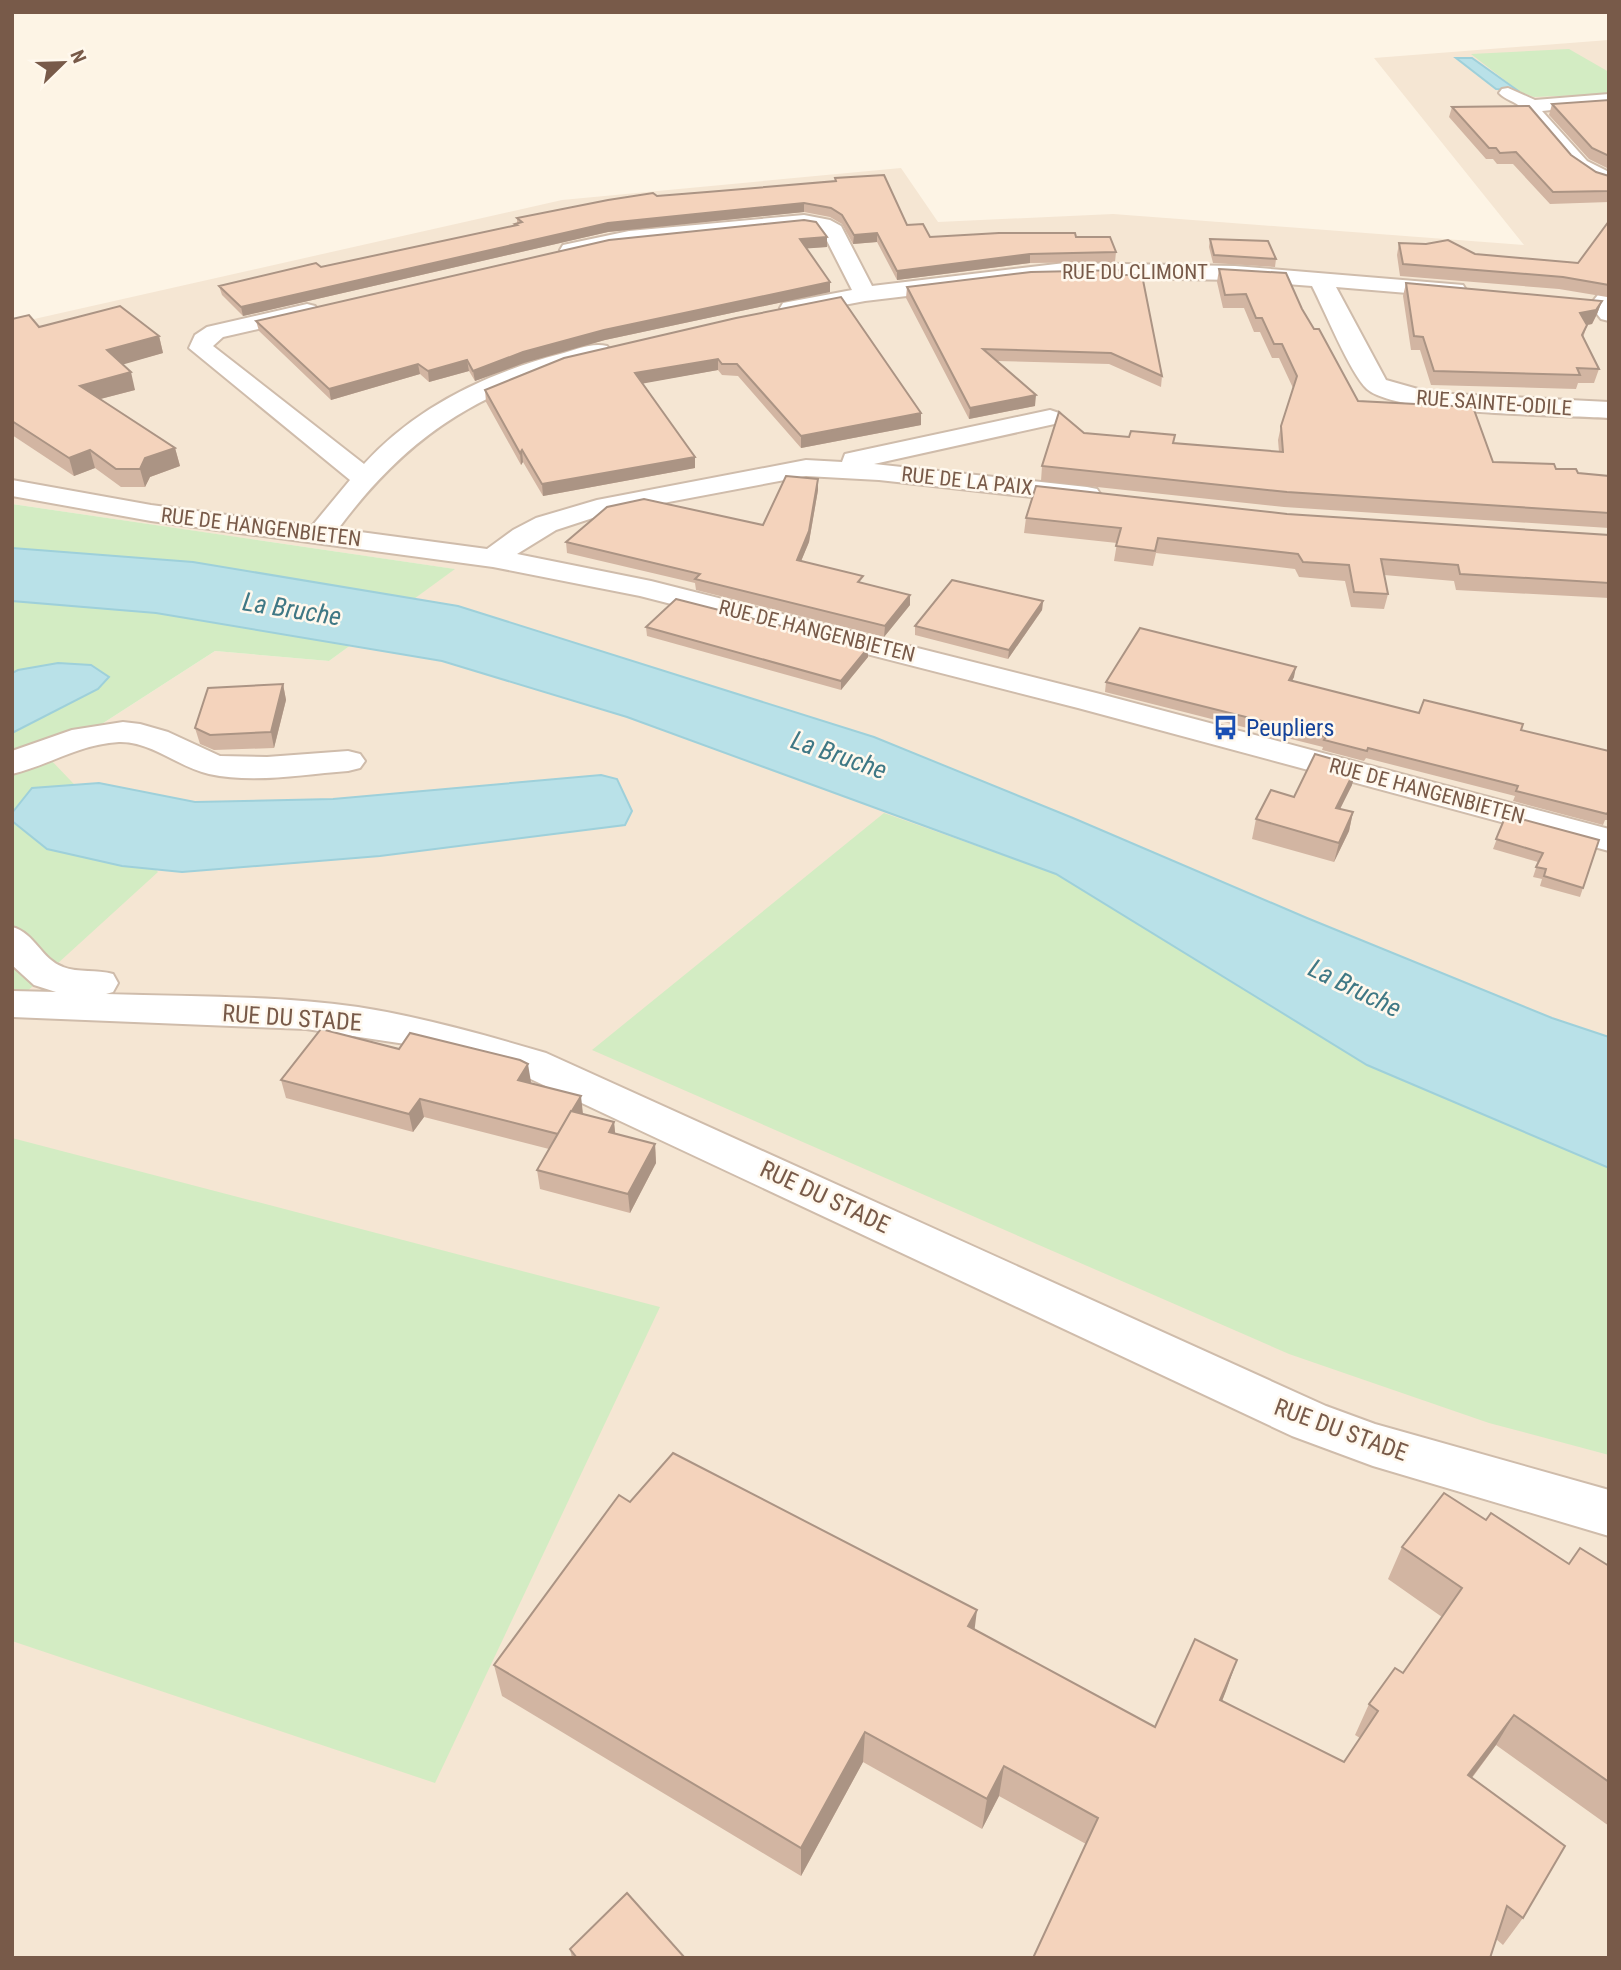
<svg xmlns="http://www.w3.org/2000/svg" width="1621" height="1970" font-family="'Roboto Condensed',sans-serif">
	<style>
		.residential { fill: #f5e6d3 }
		.green { fill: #d3ecc3 }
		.water { fill: #b9e1e8; stroke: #9ed0da; stroke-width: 2 }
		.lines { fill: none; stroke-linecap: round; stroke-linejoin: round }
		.minor-casing { stroke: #cfbcab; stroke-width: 4 }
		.minor { fill: #fff; fill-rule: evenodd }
		.wall { fill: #d2b5a2 }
		.shaded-wall { fill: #ab9484 }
		.building { fill: #f4d3bc; stroke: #ab9484; stroke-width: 2 }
		.labels { text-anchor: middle; stroke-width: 5; stroke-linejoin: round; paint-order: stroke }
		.far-street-label { font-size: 21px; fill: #785a49; stroke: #fff8ed }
		.transit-label { font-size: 24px; fill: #164399; stroke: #fff8ed; text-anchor: start }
		.street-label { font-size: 24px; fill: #785a49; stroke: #fff8ed }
		.water-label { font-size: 26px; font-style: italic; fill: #3f7885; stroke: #fff8ed }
	</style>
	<rect width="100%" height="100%" fill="#fdf4e5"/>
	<polygon class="residential" points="1609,40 1609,1958 12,1958 12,1005 49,758 215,651 329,661 454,569 12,504 12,324 562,200 901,168 938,222 1113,214 1524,245 1374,58"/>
	<g class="green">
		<polygon points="1569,49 1609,72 1609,94 1534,97 1520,92 1471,54"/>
		<polygon points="12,504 455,569 329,661 215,651 49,758 158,872 12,1005"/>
		<polygon points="884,813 1056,874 1367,1065 1609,1168 1609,1455 1489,1423 1289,1354 592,1050"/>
		<polygon points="12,1138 660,1307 435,1783 12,1641"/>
	</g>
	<g class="water">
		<polygon points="1456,58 1472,58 1517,90 1496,89"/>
		<polygon points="12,548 193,562 458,606 874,737 1073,818 1307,918 1552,1018 1609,1037 1609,1168 1367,1065 1056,874 627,717 442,661 156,613 12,601"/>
		<polygon points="58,663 91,665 109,677 98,689 12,733 12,673 18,670"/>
		<polygon points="601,775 617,779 632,811 625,825 380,856 182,872 122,866 47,849 12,821 12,813 32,788 99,783 195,802 333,799"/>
	</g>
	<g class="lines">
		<defs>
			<g id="minor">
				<path d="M1508,88l27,12 74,-6v10l-67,7 45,50 22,11v14c-42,-10 -61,-50 -87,-78 -7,-7 -17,-8 -23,-15l3,-4z"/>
				<path d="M804,215l26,5 11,6 31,60 193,-23 170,3 228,19 3,5 -3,5 -8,2 -119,-10 50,93 46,13 177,9v16c-45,-3 -213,-3 -242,-29 -17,-16 -43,-80 -55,-103l-77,-6 -170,-3 -200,24 -74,14 -8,-2 -3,-5 3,-5 69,-13 -28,-55 -7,-6 -13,-2 -175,16 -58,13 -8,-1 -3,-5 3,-5 66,-14z"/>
				<polygon points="1609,289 1609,321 1601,319 1590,305 1601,291"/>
				<path d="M307,304l8,2 4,5 -4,5 -92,21 -10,9 151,118c52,-57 123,-91 196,-110 15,-4 32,-12 47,-8l4,5 -4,5c-120,32 -193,71 -269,173l149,20 26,-19 23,-12 61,-18 209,-40 36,2 3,-8 9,-2 196,-42 9,3 4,5 -4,5 -185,41 213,23 10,2 4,6 -4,6 -10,2 -208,-23 -73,-4 -201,38 -49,16 -39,24 134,27 449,113 509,135v22l-531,-143 -438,-112 -147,-29 -342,-46 -139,-25v-16l139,25 161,21 38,-46 -161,-132 6,-13 12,-8z"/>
				<path d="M123,722l17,2 28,8 52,24 47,1 81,-6 12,3 5,7 -5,7 -12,3c-45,3 -94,13 -139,3 -31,-7 -58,-33 -90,-32 -39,2 -70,23 -107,32v-23l60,-21z"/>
				<path d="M12,927c23,6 29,32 51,40 15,6 34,2 50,7l5,9 -5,9 -7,2c84,3 170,1 252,13 64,10 127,28 188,46l780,353 49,18 234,66v46l-236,-70 -81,-30 -772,-362 -108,-29 -106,-16 -294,-12v-26l44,1 -22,-7 -22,-20z"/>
			</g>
		</defs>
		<use href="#minor" class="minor-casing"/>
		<use href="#minor" class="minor"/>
	</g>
	<g class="wall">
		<polygon points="1609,100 1609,169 1589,159 1549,115 1552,104"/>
		<polygon points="1452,107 1571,155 1596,172 1609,176 1609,202 1550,204 1513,164 1497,164 1493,159 1486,159 1449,117"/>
		<polygon points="835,178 907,225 930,237 1076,237 1116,252 1115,262 1030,263 897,280 877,242 853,244 842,224 830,217 804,212 608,232 243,316 222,295 219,286 321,267 515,226 515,224 517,223 517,218 657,196 835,181"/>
		<polygon points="1609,221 1609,294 1607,297 1559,289 1400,276 1397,255 1399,243 1475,254 1578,263"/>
		<polygon points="827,237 827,247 806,248 830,292 605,340 524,363 475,381 469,371 429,382 420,374 331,400 259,331 256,321"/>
		<polygon points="1210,239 1276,259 1275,267 1213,263 1209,247"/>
		<polygon points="1219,269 1302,309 1358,401 1493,462 1556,469 1578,473 1609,476 1609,528 1284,507 1041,481 1042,466 1084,433 1174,443 1279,452 1278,440 1281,426 1293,388 1279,358 1272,358 1260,332 1254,332 1244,308 1223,308 1217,282"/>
		<polygon points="1031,272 1162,376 1161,387 1109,364 997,361 1035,406 969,419 906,298 907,287"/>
		<polygon points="1406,283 1602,301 1597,314 1592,324 1587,325 1583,338 1599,369 1594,383 1578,383 1576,389 1431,385 1420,350 1411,350 1403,296"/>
		<polygon points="736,318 921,425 801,448 738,376 722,375 718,370 642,383 695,468 543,496 523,462 521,465 486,402 485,390"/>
		<polygon points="12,319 39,327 159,336 163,353 122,364 135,390 100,399 175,448 180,466 150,477 145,487 121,487 95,468 74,476 12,435"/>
		<polygon points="818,479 818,490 809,542 801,561 863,583 910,595 910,605 884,637 696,590 695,583 567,553 566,542 763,525"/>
		<polygon points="1287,514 1609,535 1609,598 1456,590 1454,581 1384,575 1388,594 1384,609 1351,607 1345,581 1299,577 1295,569 1156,553 1153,566 1114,561 1117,543 1024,533 1026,518"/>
		<polygon points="1043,601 1042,610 1008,659 915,635 915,626"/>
		<polygon points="646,627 868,648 868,657 841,690 647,636"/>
		<polygon points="1294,677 1292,681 1419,713 1523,724 1521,730 1609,751 1609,820 1605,820 1603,825 1513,801 1515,796 1366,758 1364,761 1322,750 1323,747 1105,692 1106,682"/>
		<polygon points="283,684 286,700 274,748 214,750 200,744 195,728"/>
		<polygon points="1352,785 1340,809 1353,812 1349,831 1334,862 1252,839 1256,819 1294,797"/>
		<polygon points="1506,815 1583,888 1580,897 1540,886 1542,879 1533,877 1538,862 1493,849"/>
		<polygon points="281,1080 531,1082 530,1083 583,1114 614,1122 615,1134 655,1144 656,1163 630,1213 540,1189 537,1170 549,1149 424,1117 413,1132 286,1098"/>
		<polygon points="630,1502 974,1629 1155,1727 1237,1660 1222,1701 1344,1762 1360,1738 1355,1735 1369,1704 1403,1673 1442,1617 1388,1579 1402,1547 1486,1520 1569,1564 1609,1566 1609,1826 1496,1745 1472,1778 1523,1918 1503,1945 1496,1939 1086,1844 999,1796 982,1829 863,1762 801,1876 502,1696 494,1665"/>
		<polygon points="570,1949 685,1958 572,1958"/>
	</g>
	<g class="shaded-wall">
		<polygon points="804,203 804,212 608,232 243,316 241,307 608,223"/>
		<polygon points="877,233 877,242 853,244 854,235"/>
		<polygon points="827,237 827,247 800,249 800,239"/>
		<polygon points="1030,254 1030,263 897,280 897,271"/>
		<polygon points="830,282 830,292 605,340 524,363 475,381 473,371 523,352 604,330"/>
		<polygon points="1602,301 1597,314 1592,324 1576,327 1580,313"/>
		<polygon points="159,336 163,353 111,368 107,350"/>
		<polygon points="718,359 718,370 635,385 635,373"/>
		<polygon points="467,360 469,371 429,382 428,371"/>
		<polygon points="418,364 420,374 331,400 329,389"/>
		<polygon points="131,372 135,390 85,403 80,386"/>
		<polygon points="1036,395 1035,406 969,419 970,408"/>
		<polygon points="921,413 921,425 801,448 801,436"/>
		<polygon points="175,448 180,466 150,477 145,487 140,469 145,458"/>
		<polygon points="90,450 95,468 74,476 69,458"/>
		<polygon points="522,450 523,462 521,465 520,453"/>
		<polygon points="695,457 695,468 543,496 542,484"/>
		<polygon points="818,479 818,490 809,542 797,571 797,560"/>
		<polygon points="910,595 910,605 884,637 885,626"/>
		<polygon points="1043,601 1042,610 1008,659 1009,650"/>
		<polygon points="868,648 868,657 841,690 841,681"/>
		<polygon points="1296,667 1294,677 1287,690 1289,680"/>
		<polygon points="283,684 286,700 274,748 271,732"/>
		<polygon points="1357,766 1352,785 1331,827 1336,808"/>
		<polygon points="1353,812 1349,831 1334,862 1339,843"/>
		<polygon points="528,1064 531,1082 521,1098 518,1080"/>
		<polygon points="581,1096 583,1114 560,1152 558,1134"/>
		<polygon points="420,1099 424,1117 413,1132 409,1114"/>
		<polygon points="614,1122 616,1141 609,1132"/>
		<polygon points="655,1144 656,1163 630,1213 628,1194"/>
		<polygon points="977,1610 973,1642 968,1626"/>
		<polygon points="1237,1660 1226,1691 1210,1731 1220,1700"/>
		<polygon points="1514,1715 1496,1745 1451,1805 1468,1775"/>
		<polygon points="865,1732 863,1762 801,1876 801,1848"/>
		<polygon points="1004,1766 999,1796 982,1829 987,1799"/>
	</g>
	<g class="building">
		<polygon points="1609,100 1609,156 1592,148 1552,104"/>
		<polygon points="1529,106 1571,155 1596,172 1609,176 1609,191 1553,192 1516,152 1500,153 1496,148 1489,148 1452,107"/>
		<polygon points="884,175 907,225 923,224 930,237 999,233 1075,233 1076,237 1110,237 1116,252 1030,254 897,271 877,233 854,235 842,215 831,208 804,203 608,223 241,307 219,286 316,263 321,267 517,225 515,224 522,222 517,218 608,200 653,193 657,196 707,192 836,181 835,178"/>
		<polygon points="804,220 816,222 827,237 800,239 830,282 604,330 523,352 473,371 467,360 428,371 418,364 329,389 256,321 609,240"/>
		<polygon points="1609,221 1609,285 1563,277 1403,264 1399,243 1426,244 1448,240 1475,254 1578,263"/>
		<polygon points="1210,239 1268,241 1276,259 1214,255"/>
		<polygon points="1219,269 1286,273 1302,309 1314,329 1319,329 1358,401 1473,407 1493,462 1554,464 1556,469 1576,469 1578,473 1609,476 1609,513 1287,492 1042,466 1059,412 1084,433 1129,437 1131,431 1175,435 1173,443 1283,452 1281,426 1297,376 1282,344 1274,344 1262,318 1256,318 1246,294 1225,295"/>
		<polygon points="1123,270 1124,275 1142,275 1162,376 1111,353 983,349 1036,395 970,408 907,287 1031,272"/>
		<polygon points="1406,283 1602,301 1596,310 1580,313 1587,325 1582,335 1599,369 1577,368 1580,375 1434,371 1423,337 1414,336"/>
		<polygon points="841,297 921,413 801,436 737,364 722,364 718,359 635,373 695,457 542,484 522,450 520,453 485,390 564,358 736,318"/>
		<polygon points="120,306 159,336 107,350 131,372 80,386 175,448 145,458 140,469 116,469 90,450 69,458 12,421 12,319 29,315 39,327"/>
		<polygon points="786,476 818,479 809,531 797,560 863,576 858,582 910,595 885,626 695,579 700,574 566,542 607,507 644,499 763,525"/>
		<polygon points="1036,486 1287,514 1609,535 1609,583 1460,574 1458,565 1381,559 1388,594 1354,592 1349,565 1303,562 1298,554 1158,538 1155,551 1116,546 1121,528 1026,518"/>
		<polygon points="952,580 1043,601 1009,650 915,626"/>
		<polygon points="676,599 868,648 841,681 646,627"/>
		<polygon points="1140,628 1296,667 1289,680 1419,713 1424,700 1523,724 1521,730 1609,751 1609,810 1607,814 1516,791 1518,786 1368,748 1367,751 1324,740 1326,737 1106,682"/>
		<polygon points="283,684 271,732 210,735 195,728 208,688"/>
		<polygon points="1315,754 1357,766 1336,808 1353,812 1339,843 1256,819 1271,790 1294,797"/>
		<polygon points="1506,815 1599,840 1583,888 1544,876 1546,869 1536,867 1543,853 1496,839"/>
		<polygon points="321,1029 399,1049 410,1033 520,1060 528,1064 518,1080 581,1096 558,1134 420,1099 409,1114 281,1080"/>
		<polygon points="571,1111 614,1122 609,1132 655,1144 628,1194 537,1170"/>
		<polygon points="673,1453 977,1610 968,1626 1155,1727 1195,1639 1237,1660 1220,1700 1344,1762 1378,1711 1369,1704 1395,1668 1403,1673 1462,1588 1402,1547 1444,1493 1486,1520 1491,1513 1569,1564 1580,1548 1609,1566 1609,1782 1514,1715 1468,1775 1565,1846 1523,1918 1507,1906 1490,1958 1033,1958 1098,1818 1004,1766 987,1799 865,1732 801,1848 494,1665 619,1495 630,1502"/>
		<polygon points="627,1893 685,1958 577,1958 570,1949"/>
	</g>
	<defs>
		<symbol id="bus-bare" viewBox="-9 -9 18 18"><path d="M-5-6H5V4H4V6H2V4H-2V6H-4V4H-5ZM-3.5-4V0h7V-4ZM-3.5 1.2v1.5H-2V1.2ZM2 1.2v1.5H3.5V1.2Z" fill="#1a4fb4" stroke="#fff8ed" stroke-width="2.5" paint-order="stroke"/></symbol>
	</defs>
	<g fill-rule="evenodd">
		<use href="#bus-bare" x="1208" y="710" width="35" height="35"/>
	</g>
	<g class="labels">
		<g class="far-street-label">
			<text x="1135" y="279">RUE DU CLIMONT</text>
			<text transform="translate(1494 403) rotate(4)" y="7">RUE SAINTE-ODILE</text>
			<text transform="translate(967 481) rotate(6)" y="7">RUE DE LA PAIX</text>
			<text transform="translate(261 527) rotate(7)" y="7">RUE DE HANGENBIETEN</text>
			<text transform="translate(817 631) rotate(14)" y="7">RUE DE HANGENBIETEN</text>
			<text transform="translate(1427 791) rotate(15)" y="7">RUE DE HANGENBIETEN</text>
		</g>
		<g class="transit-label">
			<text x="1246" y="736">Peupliers</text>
		</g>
		<g class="street-label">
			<text transform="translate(292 1018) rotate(4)" y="8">RUE DU STADE</text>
			<text transform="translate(825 1197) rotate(25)" y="8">RUE DU STADE</text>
			<text transform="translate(1341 1430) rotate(20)" y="8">RUE DU STADE</text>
		</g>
		<g class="water-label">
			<text transform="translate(292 609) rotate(9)" y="9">La Bruche</text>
			<text transform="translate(839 755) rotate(19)" y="9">La Bruche</text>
			<text transform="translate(1355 988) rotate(26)" y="9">La Bruche</text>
		</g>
	</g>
	<rect width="1621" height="1970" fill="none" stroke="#785a49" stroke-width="28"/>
	<g transform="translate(63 63) rotate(67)" stroke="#fff8ed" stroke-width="5" paint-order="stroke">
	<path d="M0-5L12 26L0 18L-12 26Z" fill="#785a49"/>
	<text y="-10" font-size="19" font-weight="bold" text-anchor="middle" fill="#785a49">N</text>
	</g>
</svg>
